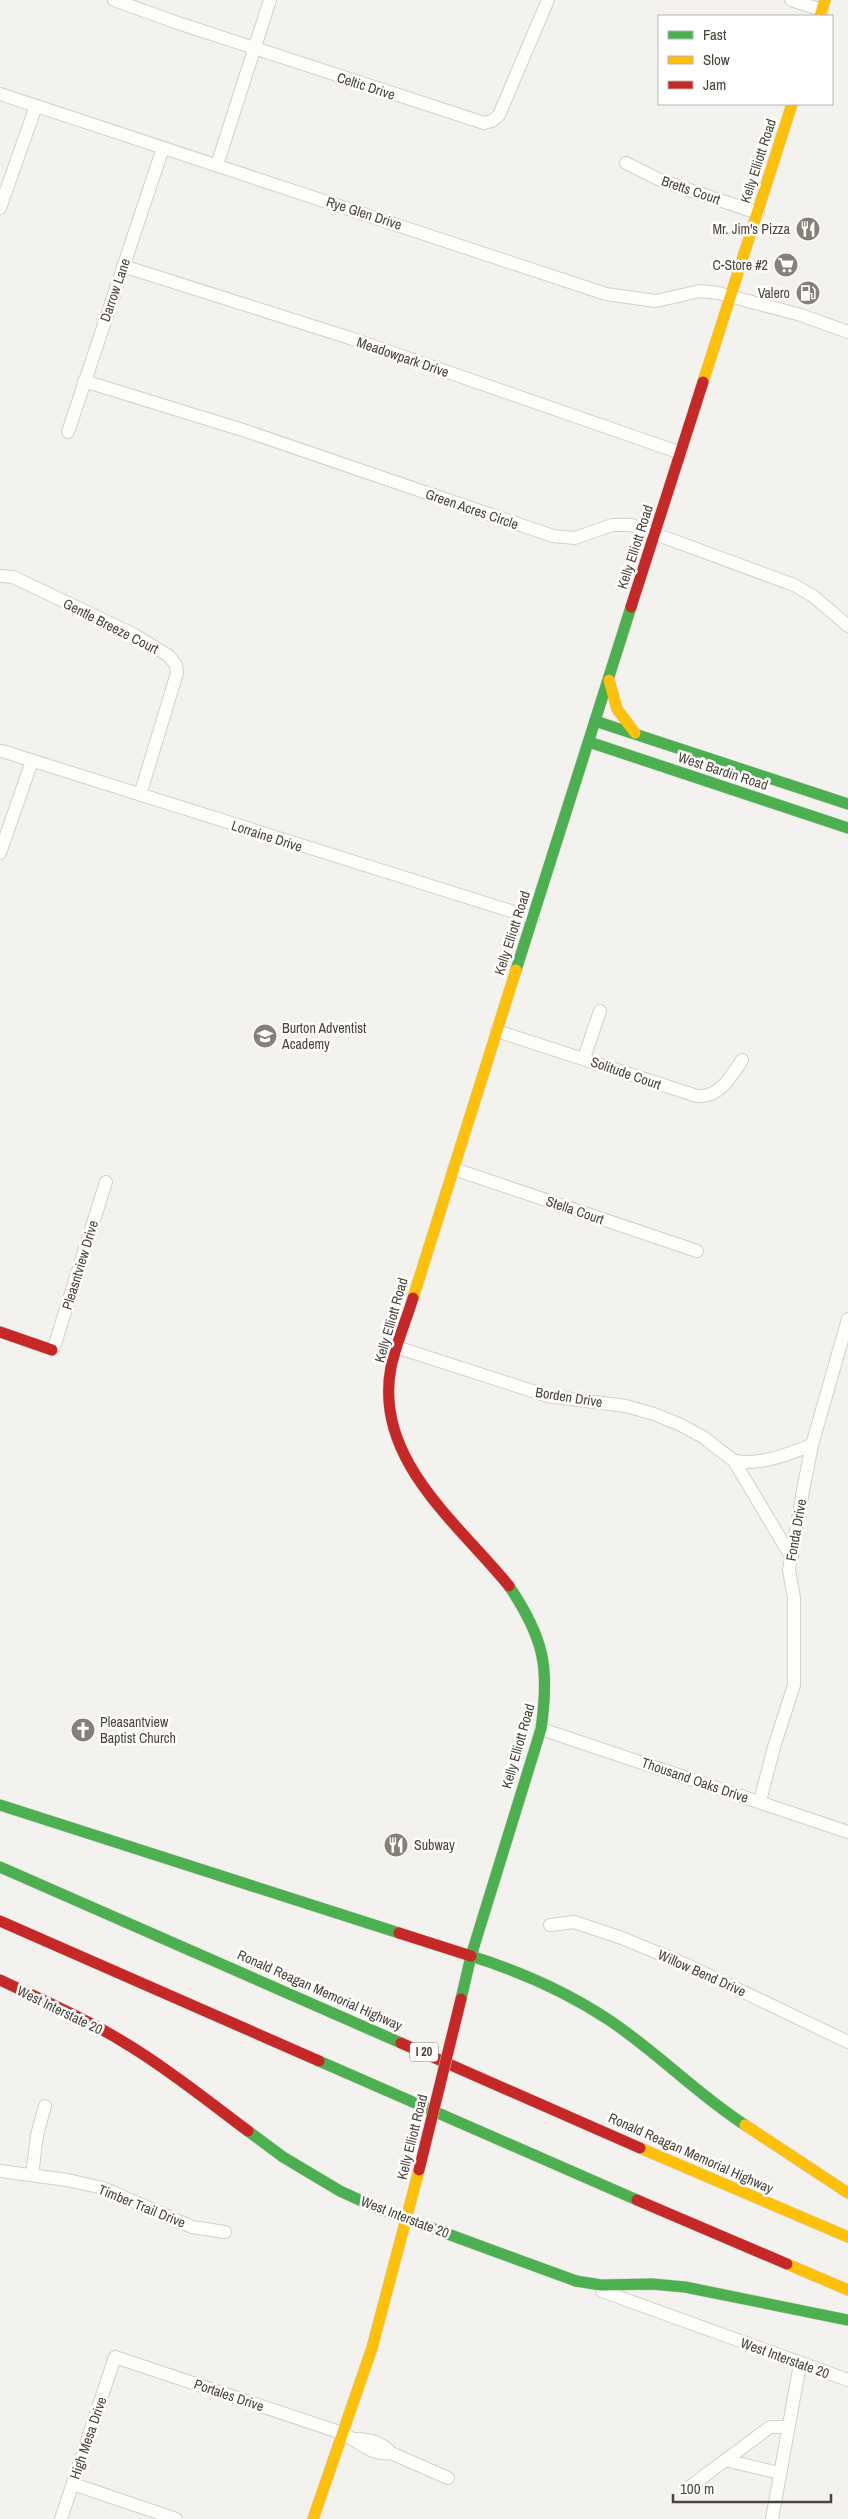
<svg xmlns="http://www.w3.org/2000/svg" width="848" height="2519" font-family="'Archivo Narrow',sans-serif">
	<style>
		.lines { fill: none; stroke-linecap: round; stroke-linejoin: round }
		.street-casing { stroke: #d2d0cb; stroke-width: 14 }
		.fast-casing { stroke: #d3cfc5; stroke-width: 12 }
		.slow-casing { stroke: #d3cfc5; stroke-width: 12 }
		.jam-casing { stroke: #d3cfc5; stroke-width: 12 }
		.street { stroke: #fdfdfc; stroke-width: 12 }
		.fast { stroke: #4caf50; stroke-width: 11 }
		.slow { stroke: #ffc107; stroke-width: 11 }
		.jam { stroke: #c62828; stroke-width: 11 }
		.jam-bridge-casing { stroke: #d3cfc5; stroke-width: 12; stroke-linecap: butt }
		.jam-bridge { stroke: #c62828; stroke-width: 11 }
		.labels { text-anchor: middle; stroke-width: 5; stroke-linejoin: round; paint-order: stroke }
		.shield { fill: #fff; stroke: #817c74; stroke-width: 1 }
		.shield-label { font-size: 12px; font-weight: bold; fill: #4b4439 }
		.street-label { font-size: 14px; fill: #4b4439; stroke: #fff }
		.poi-label { font-size: 14px; fill: #4b4439; stroke: #fff; text-anchor: end }
	</style>
	<rect width="100%" height="100%" fill="#f4f2ee"/>
	<g class="lines">
		<defs>
			<g id="street">
				<polyline points="114,0 178,23 484,123 492,121 499,115 548,0"/>
				<polyline points="791,0 822,10"/>
				<polyline points="0,94 606,294 656,301 700,291 718,293 801,315 848,332"/>
				<polyline points="626,163 660,180 758,213"/>
				<polyline points="217,165 270,0"/>
				<polyline points="0,208 36,106"/>
				<polyline points="123,266 350,338 681,453"/>
				<polyline points="84,381 246,431 553,536 575,538 612,525 631,525 794,585 813,596 848,626"/>
				<polyline points="68,432 163,148"/>
				<polyline points="0,576 13,577 133,634 169,656 176,665 177,673 140,795"/>
				<polyline points="2,751 533,918"/>
				<polyline points="0,853 32,761"/>
				<path d="M497,1031l200,65c22,2 34,-19 45,-36"/>
				<polyline points="584,1058 600,1011"/>
				<polyline points="454,1169 697,1251"/>
				<polyline points="54,1347 106,1182"/>
				<polyline points="396,1347 548,1396 626,1406 654,1414 681,1425 703,1437 734,1461 792,1558"/>
				<path d="M734,1461c28,4 52,-6 78,-16"/>
				<polyline points="541,1729 848,1832"/>
				<polyline points="760,1801 774,1747 794,1685 794,1598 789,1570 804,1485 812,1445 848,1319"/>
				<polyline points="550,1925 574,1922 622,1938 687,1965 848,2042"/>
				<polyline points="0,2171 67,2180 103,2188 192,2227 225,2232"/>
				<polyline points="32,2175 37,2135 45,2106"/>
				<polyline points="602,2291 848,2380"/>
				<path d="M355,2439c13,0 27,3 36,14l57,25"/>
				<polyline points="725,2460 779,2473"/>
				<polyline points="73,2484 176,2519"/>
				<polyline points="688,2488 770,2427 787,2427"/>
				<path d="M61,2519l54,-162 227,76c17,8 29,23 49,20"/>
				<polyline points="772,2519 800,2364"/>
			</g>
			<g id="fast">
				<polyline points="595,721 848,804"/>
				<polyline points="589,742 848,828"/>
				<polyline points="516,970 631,607"/>
				<polyline points="0,1805 399,1933"/>
				<polyline points="0,1867 401,2043"/>
				<path d="M471,1956c48,15 96,36 138,64 48,32 88,74 136,105"/>
				<path d="M461,1999l10,-43 70,-227c9,-62 3,-91 -32,-143"/>
				<polyline points="319,2061 637,2200"/>
				<polyline points="248,2131 283,2157 340,2191 377,2208 576,2281"/>
				<polyline points="576,2281 601,2285 652,2284 685,2287 848,2320"/>
			</g>
			<g id="slow">
				<polyline points="820,16 825,0"/>
				<polyline points="703,382 792,104"/>
				<polyline points="609,680 617,709 635,733"/>
				<polyline points="413,1298 516,970"/>
				<polyline points="745,2125 848,2193"/>
				<polyline points="640,2148 848,2237"/>
				<polyline points="787,2264 848,2290"/>
				<polyline points="313,2519 372,2348 419,2170"/>
			</g>
			<g id="jam">
				<polyline points="631,607 703,382"/>
				<path d="M413,1298c-7,23 -17,46 -22,69 -18,92 67,156 118,219"/>
				<polyline points="0,1332 52,1350"/>
				<polyline points="0,1921 319,2061"/>
				<polyline points="399,1933 471,1956"/>
				<path d="M0,1980c44,21 89,40 130,66 41,25 79,56 118,85"/>
				<polyline points="401,2043 640,2148"/>
				<polyline points="637,2200 787,2264"/>
			</g>
		</defs>
		<use href="#street" class="street-casing"/>
		<use href="#fast" class="fast-casing"/>
		<use href="#slow" class="slow-casing"/>
		<use href="#jam" class="jam-casing"/>
		<use href="#street" class="street"/>
		<use href="#fast" class="fast"/>
		<use href="#slow" class="slow"/>
		<use href="#jam" class="jam"/>
		<defs>
			<polyline id="jam-bridge" points="419,2170 461,1999"/>
		</defs>
		<use href="#jam-bridge" class="jam-bridge-casing"/>
		<use href="#jam-bridge" class="jam-bridge"/>
	</g>
	<defs>
		<symbol id="restaurant-disc" viewBox="-11 -11 22 22"><circle r="9.5" fill="#868178" stroke="#fff"/><path d="M-5-6h1v4h1v-4h1v4h1v-4h1v5L-1.5 .5V6h-2V.5L-5-1ZM5-6V6H3V1.5H1.5Q1.5-4 5-6Z" fill="#fff"/></symbol>
		<symbol id="supermarket-disc" viewBox="-11 -11 22 22"><circle r="9.5" fill="#868178" stroke="#fff"/><path d="M-6-5.5h2.5l.6 2H6L4.5 2H-2.5L-4.4-4H-6ZM-1.5 3.2a1.3 1.3 0 1 0 .1 0ZM3 3.2a1.3 1.3 0 1 0 .1 0Z" fill="#fff"/></symbol>
		<symbol id="fuel-disc" viewBox="-11 -11 22 22"><circle r="9.5" fill="#868178" stroke="#fff"/><path d="M-5.5-6h7V0h2V4h1.3V-2.5L3-4.5l.8-.8L6-3V5H2.5V1h-1V6h-7ZM-4.2-4.7v3.2H.2V-4.7Z" fill="#fff"/></symbol>
		<symbol id="school-disc" viewBox="-11 -11 22 22"><circle r="9.5" fill="#868178" stroke="#fff"/><path d="M0-5L7-2L0 1L-7-2ZM-4 1L0 2.5L4 1V4Q0 6-4 4Z" fill="#fff"/></symbol>
		<symbol id="church-disc" viewBox="-11 -11 22 22"><circle r="9.5" fill="#868178" stroke="#fff"/><path d="M-1.2-6h2.4v3.5h3.3v2.4h-3.3V6h-2.4V-.1h-3.3v-2.4h3.3Z" fill="#fff"/></symbol>
	</defs>
	<g fill-rule="evenodd">
		<use href="#restaurant-disc" x="794" y="215" width="28" height="28"/>
		<use href="#supermarket-disc" x="772" y="251" width="28" height="28"/>
		<use href="#fuel-disc" x="794" y="279" width="28" height="28"/>
		<use href="#school-disc" x="251" y="1022" width="28" height="28"/>
		<use href="#church-disc" x="69" y="1716" width="28" height="28"/>
		<use href="#restaurant-disc" x="382" y="1831" width="28" height="28"/>
	</g>
	<g class="labels">
		<rect class="shield" x="410" y="2042.5" width="28" height="19" rx="4"/>
		<g class="shield-label">
			<text x="424" y="2056">I 20</text>
		</g>
		<g class="street-label">
			<text transform="translate(366 86) rotate(18)" y="5">Celtic Drive</text>
			<text transform="translate(758 161) rotate(-72)" y="5">Kelly Elliott Road</text>
			<text transform="translate(691 190) rotate(19)" y="5">Bretts Court</text>
			<text transform="translate(364 213) rotate(18)" y="5">Rye Glen Drive</text>
			<text transform="translate(115 290) rotate(-71)" y="5">Darrow Lane</text>
			<text transform="translate(403 357) rotate(19)" y="5">Meadowpark Drive</text>
			<text transform="translate(472 509) rotate(19)" y="5">Green Acres Circle</text>
			<text transform="translate(635 547) rotate(-72)" y="5">Kelly Elliott Road</text>
			<text transform="translate(111 626) rotate(27)" y="5">Gentle Breeze Court</text>
			<text transform="translate(723 771) rotate(18)" y="5">West Bardin Road</text>
			<text transform="translate(267 836) rotate(18)" y="5">Lorraine Drive</text>
			<text transform="translate(512 933) rotate(-72)" y="5">Kelly Elliott Road</text>
			<text transform="translate(626 1073) rotate(19)" y="5">Solitude Court</text>
			<text transform="translate(575 1210) rotate(19)" y="5">Stella Court</text>
			<text transform="translate(80 1265) rotate(-73)" y="5">Pleasntview Drive</text>
			<text transform="translate(391 1320) rotate(-74)" y="5">Kelly Elliott Road</text>
			<text transform="translate(569 1397) rotate(9)" y="5">Borden Drive</text>
			<text transform="translate(796 1530) rotate(-80)" y="5">Fonda Drive</text>
			<text transform="translate(518 1746) rotate(-74)" y="5">Kelly Elliott Road</text>
			<text transform="translate(695 1780) rotate(19)" y="5">Thousand Oaks Drive</text>
			<text transform="translate(702 1973) rotate(24)" y="5">Willow Bend Drive</text>
			<text transform="translate(320 1990) rotate(24)" y="5">Ronald Reagan Memorial Highway</text>
			<text transform="translate(60 2010) rotate(26)" y="5">West Interstate 20</text>
			<text transform="translate(412 2137) rotate(-76)" y="5">Kelly Elliott Road</text>
			<text transform="translate(691 2153) rotate(24)" y="5">Ronald Reagan Memorial Highway</text>
			<text transform="translate(142 2206) rotate(22)" y="5">Timber Trail Drive</text>
			<text transform="translate(405 2217) rotate(21)" y="5">West Interstate 20</text>
			<text transform="translate(785 2358) rotate(20)" y="5">West Interstate 20</text>
			<text transform="translate(229 2395) rotate(19)" y="5">Portales Drive</text>
			<text transform="translate(88 2438) rotate(-71)" y="5">High Mesa Drive</text>
		</g>
		<g class="poi-label">
			<text x="790" y="234">Mr. Jim's Pizza</text>
			<text x="768" y="270">C-Store #2</text>
			<text x="790" y="298">Valero</text>
			<text x="282" y="1033" text-anchor="start">Burton Adventist<tspan x="282" dy="16">Academy</tspan></text>
			<text x="100" y="1727" text-anchor="start">Pleasantview<tspan x="100" dy="16">Baptist Church</tspan></text>
			<text x="414" y="1850" text-anchor="start">Subway</text>
		</g>
	</g>
	<rect x="658" y="15" width="175" height="90" fill="#ffffff" stroke="#b7b4b0"/>
	<rect x="668" y="31" width="25" height="8" fill="#4caf50" stroke="#b7b4b0"/>
	<text x="703" y="40" font-size="15" fill="#4b4439">Fast</text>
	<rect x="668" y="56" width="25" height="8" fill="#ffc107" stroke="#b7b4b0"/>
	<text x="703" y="65" font-size="15" fill="#4b4439">Slow</text>
	<rect x="668" y="81" width="25" height="8" fill="#c62828" stroke="#b7b4b0"/>
	<text x="703" y="90" font-size="15" fill="#4b4439">Jam</text>
	<path d="M673 2494v8h158v-8" fill="none" stroke="#4b4439" stroke-width="2.5"/>
	<text x="680" y="2494" font-size="15" fill="#4b4439" stroke="#ffffff" stroke-width="4" paint-order="stroke">100 m</text>
</svg>
